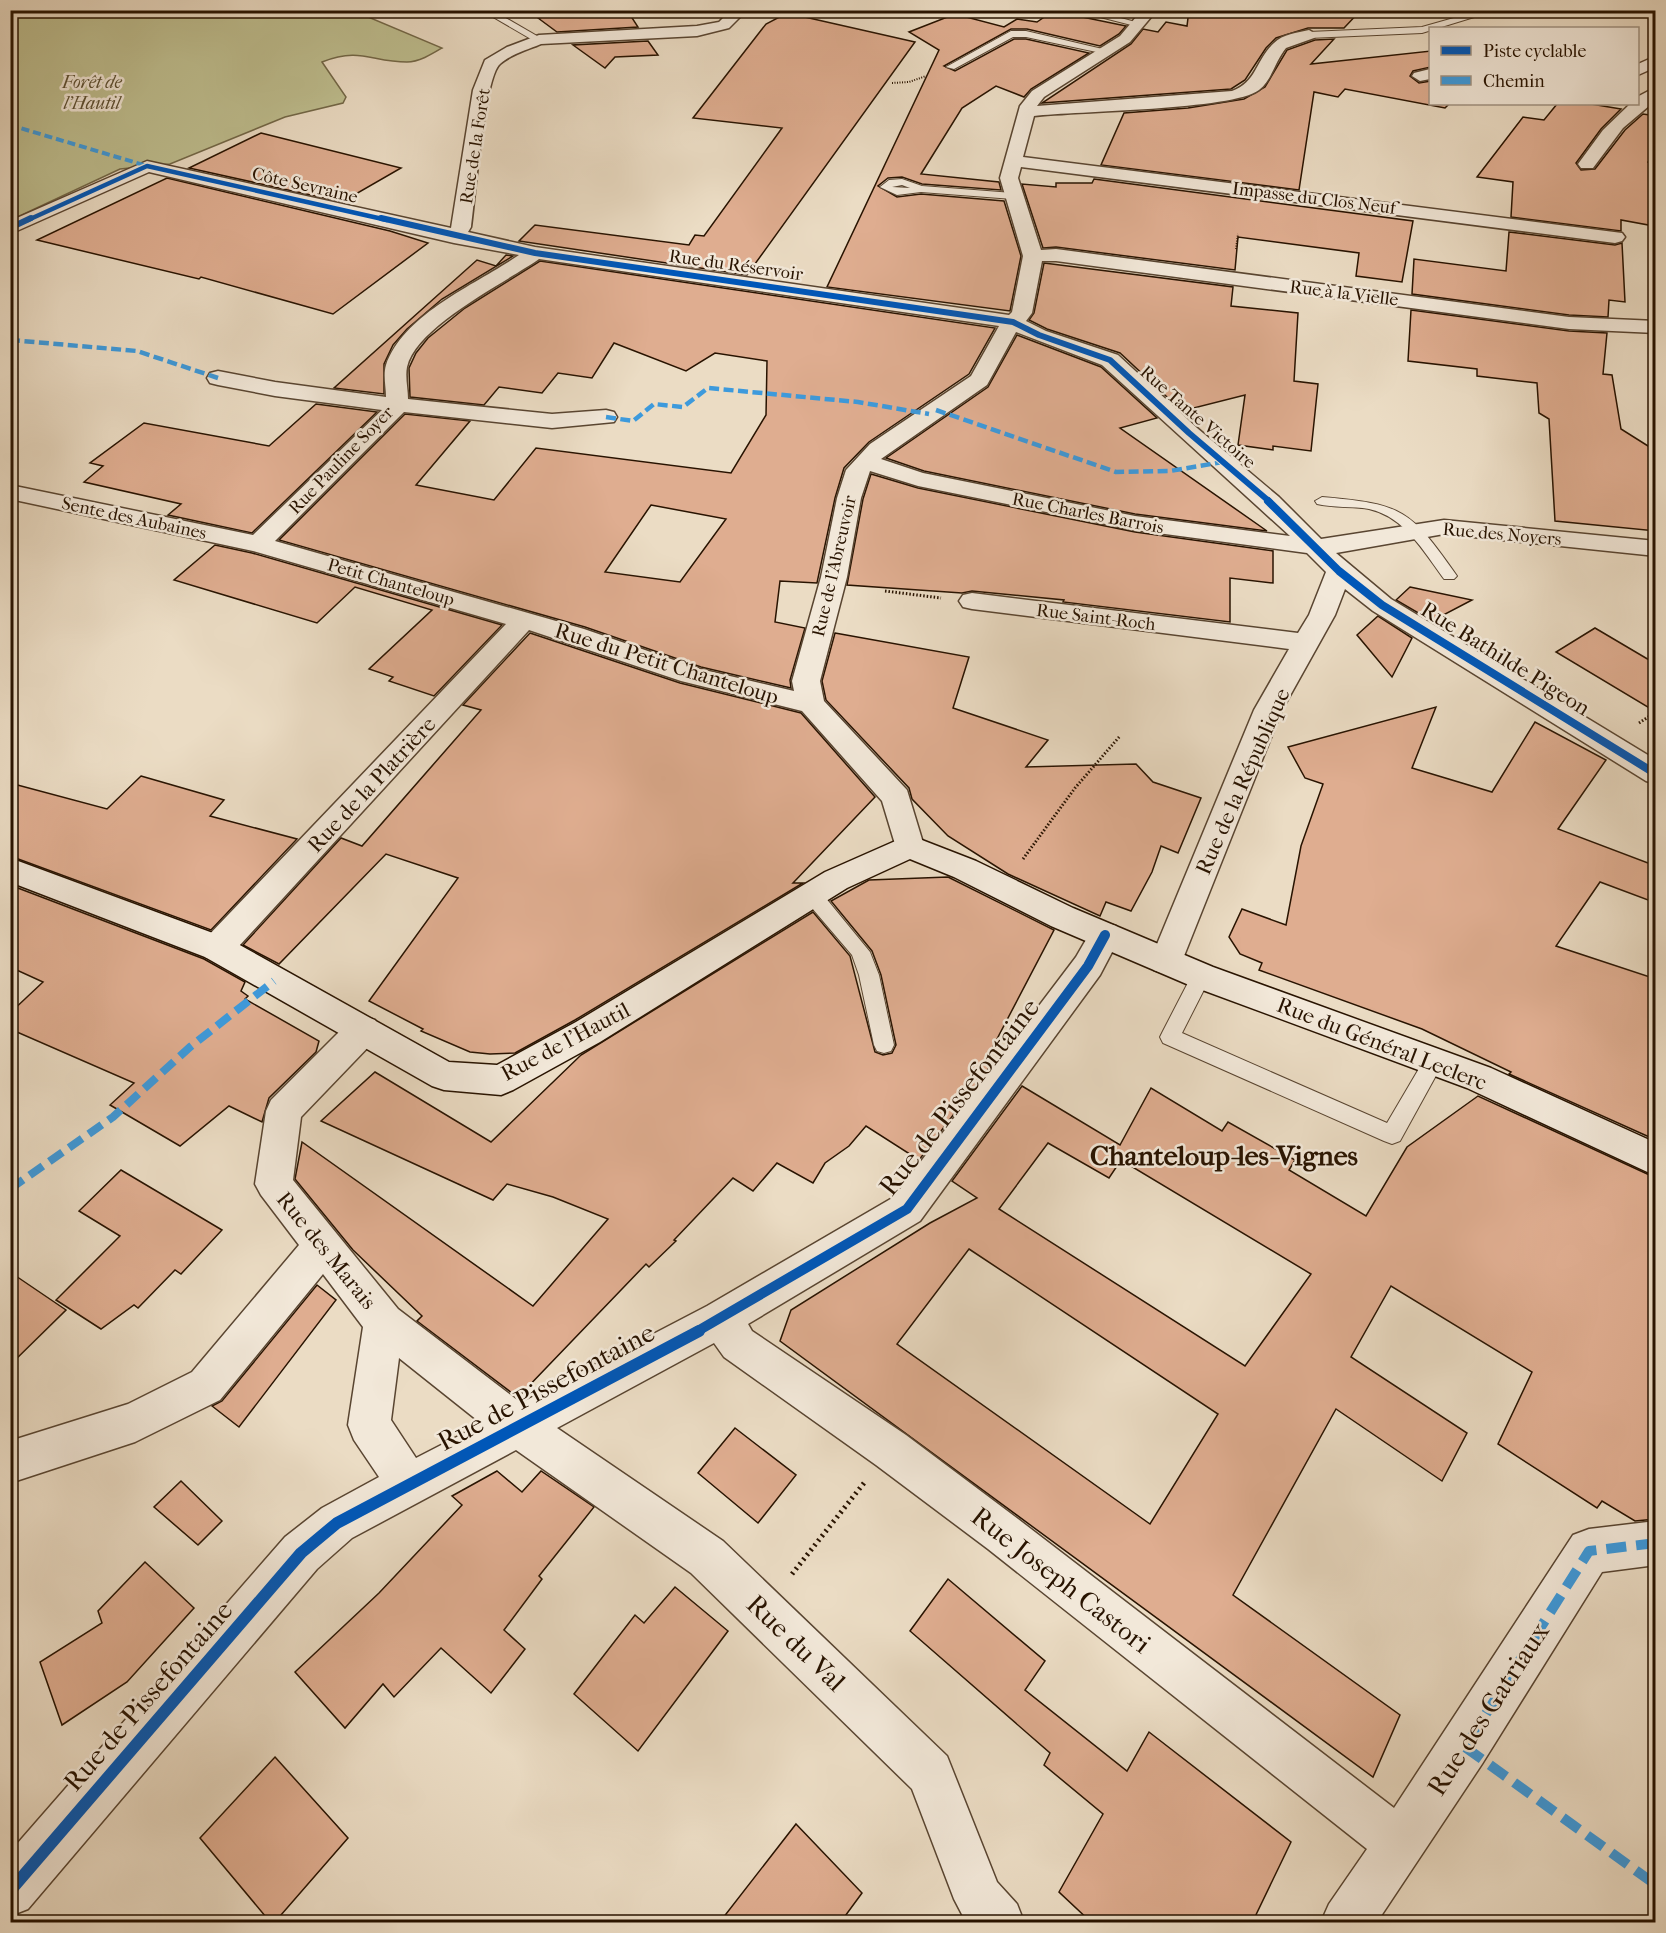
<svg xmlns="http://www.w3.org/2000/svg" width="1666" height="1933" font-family="'IM FELL French Canon',serif">
	<style>
		.green { fill: #bebe8f; stroke: #736848; stroke-width: 1.5 }
		.building { fill: #dfad90; stroke: #281300; stroke-width: 1.5; fill-rule: evenodd }
		.lines { fill: none; stroke-linecap: round; stroke-linejoin: round }
		.service-casing { stroke: #594531; stroke-width: 2 }
		.minor-casing { stroke: #594531; stroke-width: 3 }
		.secondary-casing { stroke: #281300; stroke-width: 3 }
		.path-far2 { stroke: #281300; stroke-width: 2; stroke-dasharray: 1 1.5; stroke-linecap: butt }
		.path-far1 { stroke: #281300; stroke-width: 3; stroke-dasharray: 1.5 2; stroke-linecap: butt }
		.path { stroke: #281300; stroke-width: 5; stroke-dasharray: 2 4; stroke-linecap: butt }
		.service { fill: #f2e8d9; fill-rule: evenodd }
		.minor { fill: #f2e8d9; fill-rule: evenodd }
		.secondary { fill: #f2e8d9; fill-rule: evenodd }
		.quiet-far3 { stroke: #3d9adc; stroke-width: 4; stroke-dasharray: 8 4; stroke-linecap: butt }
		.quiet-far2 { stroke: #3d9adc; stroke-width: 4.5; stroke-dasharray: 10 4.5; stroke-linecap: butt }
		.quiet-far1 { stroke: #3d9adc; stroke-width: 8; stroke-dasharray: 16 8; stroke-linecap: butt }
		.quiet { stroke: #3d9adc; stroke-width: 10; stroke-dasharray: 20 10; stroke-linecap: butt }
		.cycleway-far4-casing { stroke: #f2e8d9; stroke-width: 7 }
		.cycleway-far3-casing { stroke: #f2e8d9; stroke-width: 8 }
		.cycleway-far2-casing { stroke: #f2e8d9; stroke-width: 10 }
		.cycleway-far1-casing { stroke: #f2e8d9; stroke-width: 14 }
		.cycleway-casing { stroke: #f2e8d9; stroke-width: 16 }
		.cycleway-far4 { stroke: #0057b8; stroke-width: 4.5 }
		.cycleway-far3 { stroke: #0057b8; stroke-width: 6 }
		.cycleway-far2 { stroke: #0057b8; stroke-width: 8 }
		.cycleway-far1 { stroke: #0057b8; stroke-width: 10 }
		.cycleway { stroke: #0057b8; stroke-width: 12 }
		.labels { text-anchor: middle; stroke-width: 5; stroke-linejoin: round; paint-order: stroke }
		.far-park-label { font-size: 18px; font-style: italic; fill: #5c4f32; stroke: #f2e8d9 }
		.far-street-label { font-size: 18px; fill: #281300; stroke: #f2e8d9 }
		.street-label { font-size: 22px; fill: #281300; stroke: #f2e8d9 }
		.near-street-label { font-size: 27px; fill: #281300; stroke: #f2e8d9 }
		.district-label { font-size: 28px; font-weight: bold; fill: #281300; stroke: #f2e8d9 }
	</style>
	<rect width="100%" height="100%" fill="#ebdcc4"/>
	<filter id="stains"><feTurbulence type="fractalNoise" baseFrequency=".00333" numOctaves="4"/><feColorMatrix values="0 0 0 0 .2 0 0 0 0 .09 0 0 0 0 .02 0 0 0 .5 -.17"/></filter>
	<radialGradient id="worn" r=".72"><stop offset=".6" stop-color="#630" stop-opacity="0"/><stop offset="1" stop-color="#630" stop-opacity=".3"/></radialGradient>
	<path class="green" d="M10,11h344l88,37c-10,6 -23,14 -35,14 -36,0 -46,-15 -85,0l24,35 -3,6 -58,14 -115,47 -50,5 -109,51z"/>
	<g class="building">
		<polygon points="577,10 627,10 638,27 557,32 538,18"/>
		<polygon points="1189,10 1361,10 1344,28 1308,28 1276,38 1266,48 1245,80 1231,89 1042,103 1131,44 1143,29 1158,32 1166,22 1187,26"/>
		<polygon points="1053,11 1126,26 1119,34 1100,46 1027,29 1011,29 944,66 955,71 1014,39 1026,39 1089,53 1031,89 1024,97 996,86 962,108 921,174 999,182 1001,190 922,184 902,177 888,178 878,186 897,197 921,194 1004,201 1021,256 1010,311 827,287 939,50 909,32 955,14 1004,27 1017,19 1037,22"/>
		<polygon points="787,13 915,42 747,275 519,241 535,225 689,245 695,235 704,236 782,128 693,118 766,24"/>
		<polygon points="1334,39 1311,64 1431,51 1431,67 1413,71 1410,76 1419,83 1431,81 1431,104 1449,104 1445,108 1345,89 1338,97 1314,92 1299,190 1101,165 1124,113 1188,108 1244,99 1265,87 1287,50 1315,40"/>
		<polygon points="648,41 658,55 615,57 605,68 573,45"/>
		<polygon points="1557,104 1591,104 1621,109 1601,129 1576,163 1581,170 1595,169 1625,130 1643,114 1656,116 1656,150 1648,162 1655,168 1654,226 1621,220 1621,231 1511,217 1513,182 1477,177 1523,117 1544,120"/>
		<polygon points="261,133 401,168 342,202 189,168"/>
		<polygon points="167,178 390,231 428,243 333,314 201,277 199,279 37,240"/>
		<polygon points="1094,179 1413,221 1402,282 1356,276 1359,253 1238,237 1235,270 1056,247 1043,248 1022,184 1056,187 1056,183 1092,183"/>
		<polygon points="1509,232 1615,245 1622,243 1625,302 1609,300 1608,317 1569,315 1412,294 1414,259 1506,271"/>
		<polygon points="506,255 513,256 442,299 407,329 393,345 384,364 384,394 334,388 477,260 496,266"/>
		<path d="M540,261l455,67 -26,46 -100,68 -25,26 -9,30 -18,85 -37,-2 -5,41 30,6 -15,52 1,8 -90,-21 -116,-40 -306,-87 126,-126 65,7 -54,64 78,15 42,-52 195,25 35,-58 1,-54 -52,-8 -29,18 -72,-28 -22,35 -34,-5 -16,20 -43,-6 -15,18 -74,-8 -1,-29 7,-15 12,-15 37,-30zM651,505l75,14 -46,63 -75,-10z"/>
		<polygon points="1044,263 1233,287 1231,306 1298,313 1294,381 1318,384 1311,451 1273,446 1273,450 1238,445 1245,395 1182,411 1120,353 1047,329 1029,320 1034,313"/>
		<polygon points="1411,310 1569,331 1607,333 1603,374 1612,375 1621,429 1656,451 1656,531 1555,521 1549,419 1539,413 1537,383 1477,376 1477,369 1408,361"/>
		<polygon points="1017,335 1101,367 1157,418 1120,428 1267,531 1135,514 924,471 886,458 988,387"/>
		<polygon points="316,404 377,412 252,533 168,515 181,504 84,482 103,466 90,463 144,423 269,446"/>
		<polygon points="871,474 918,488 1135,532 1273,551 1273,583 1230,578 1230,622 1063,602 1064,600 972,591 962,593 847,585 863,499"/>
		<polygon points="215,545 252,553 502,625 434,696 389,681 393,677 369,669 432,610 355,587 317,623 174,580"/>
		<polygon points="1410,587 1472,600 1432,621 1396,600"/>
		<polygon points="1378,616 1412,638 1392,677 1357,635"/>
		<polygon points="1595,628 1656,664 1656,712 1556,652"/>
		<polygon points="530,633 680,683 801,713 875,797 793,883 803,883 575,1020 515,1053 490,1054 470,1052 421,1031 423,1029 369,1001 458,878 386,854 279,964 243,945 341,838 362,846 481,710 463,705"/>
		<polygon points="835,633 969,657 953,708 1048,740 1026,767 1136,764 1153,782 1201,798 1178,853 1161,846 1152,872 1131,911 1106,902 1100,916 1008,874 948,836 912,799 909,788 826,700 822,681"/>
		<polygon points="1436,707 1412,768 1492,792 1535,722 1606,760 1558,829 1656,866 1656,903 1600,882 1556,946 1656,979 1656,1140 1509,1074 1511,1072 1422,1029 1259,970 1262,963 1240,954 1229,937 1242,909 1286,925 1301,846 1323,784 1305,778 1288,747"/>
		<polygon points="141,776 224,800 210,816 297,839 211,930 10,856 10,783 107,809"/>
		<polygon points="948,877 1054,930 986,1060 992,1064 919,1160 866,1126 849,1146 825,1163 813,1183 777,1163 753,1191 733,1178 674,1240 676,1241 649,1267 646,1264 522,1393 512,1393 417,1321 422,1316 353,1250 295,1179 302,1142 533,1306 608,1219 553,1197 507,1184 493,1200 321,1121 375,1072 491,1142 581,1055 813,912 850,956 875,1052 883,1055 892,1053 896,1045 881,975 872,951 831,901 869,880"/>
		<polygon points="10,885 204,959 245,982 241,991 248,996 245,999 319,1041 316,1052 269,1098 262,1122 229,1106 180,1146 110,1105 134,1083 10,1029 10,1013 43,982 10,967"/>
		<path d="M1022,1086l98,59 31,-57 71,43 6,-9 67,38 -6,10 77,46 41,-69 71,-51 178,82v341l-21,2 -33,-20 -5,7 -99,-64 34,-72 -141,-86 -40,71 116,76 -25,48 -106,-72 -103,186 167,120 -27,62 -593,-436 11,-31 139,-87 47,-25 -25,-17zM1048,1143l61,35 12,-18 190,114 -66,92 -246,-157zM969,1249l249,165 -68,110 -253,-180z"/>
		<polygon points="121,1170 222,1230 181,1274 175,1270 138,1308 134,1305 101,1329 56,1300 120,1236 79,1211"/>
		<polygon points="10,1272 66,1310 10,1365"/>
		<polygon points="317,1285 336,1300 239,1427 212,1406 222,1401"/>
		<polygon points="735,1428 796,1475 758,1523 698,1473"/>
		<polygon points="497,1471 522,1492 541,1471 594,1507 539,1576 542,1579 504,1630 525,1649 491,1693 441,1648 394,1697 383,1684 345,1728 295,1672 379,1593 462,1505 452,1496"/>
		<polygon points="181,1481 222,1521 198,1545 154,1507"/>
		<polygon points="145,1562 194,1608 127,1682 62,1725 40,1662 102,1623 98,1611"/>
		<polygon points="948,1579 1045,1661 1025,1690 1127,1771 1149,1732 1291,1842 1252,1923 1092,1923 1059,1892 1103,1814 1044,1765 1050,1753 910,1631"/>
		<polygon points="675,1587 728,1631 638,1751 574,1694 635,1615 644,1623"/>
		<polygon points="275,1757 348,1838 274,1923 271,1923 200,1838"/>
		<polygon points="796,1824 862,1893 840,1923 719,1923"/>
	</g>
	<g class="lines">
		<defs>
			<g id="service">
				<polygon points="481,10 492,10 544,40 536,42"/>
				<polygon points="1073,10 1091,10 1143,24 1139,27"/>
				<polygon points="1482,10 1497,10 1422,33 1309,38 1304,35 1309,32 1422,27"/>
				<polygon points="1011,31 1026,31 1111,51 1106,54 1026,37 1013,37 954,69 946,67"/>
				<path d="M902,179l20,7 91,7 5,3 -5,3 -92,-7 -24,3 -17,-8 9,-7zM902,185l8,3 -18,-1z"/>
				<path d="M1322,497c81,7 88,12 135,79l-3,3h-10c-20,-27 -39,-62 -75,-70 -17,-3 -35,-1 -52,-5l-2,-3z"/>
				<polygon points="813,889 820,891 870,952 879,975 894,1045 891,1051 884,1053 877,1051 874,1045 859,975 852,955 806,901 804,896 806,891"/>
				<polygon points="1201,968 1208,971 1211,976 1182,1033 1387,1123 1427,1055 1434,1053 1441,1055 1444,1061 1400,1141 1392,1144 1384,1141 1163,1043 1160,1037 1163,1031 1194,971"/>
			</g>
			<g id="minor">
				<path d="M731,10h16l-18,18 -32,8 -156,8c-14,6 -30,10 -41,20 -16,14 -25,136 -29,163l-3,5 67,15 474,68 3,-3 11,-56 -23,-78 20,-72 12,-15 88,-55 22,-26h15l-27,32 -86,55 -7,9 195,-15c25,-9 24,-32 42,-48 9,-9 23,-10 35,-13l8,5 -3,3 -28,10c-11,13 -14,32 -27,42 -26,20 -183,21 -225,26l-11,41 599,76 3,4 -3,4 -7,2 -594,-76 -3,11 23,72 15,-1 513,68 87,4v12l-87,-4 -513,-68h-14l-10,52 -6,8 20,10 72,24 79,73 82,69 42,42 123,-19 212,21v15l-212,-22 -108,19 55,46 265,161v24l-10,-3 -273,-170 -28,-22 -10,26 -53,95 -100,251 -4,9 -12,4 -12,-4 -4,-9 104,-251 35,-61 -317,-40 -9,-2 -4,-6 4,-6 9,-2 326,40 11,-18 17,-43 -19,-19 -172,-23 -217,-44 -48,-15 -9,27 -14,79 -27,104 4,20 83,89 17,56 -4,8 -11,3 -11,-3 -16,-53 -80,-90 -121,-30 -152,-51 -300,327 -12,4 -12,-4 -4,-9 4,-9 301,-315 -253,-73 -243,-52v-14l243,50 129,-125 -107,-14 -57,-11 -8,-2 -3,-5 3,-5 8,-2 57,11 111,15c0,-10 -3,-22 0,-32 18,-52 91,-81 133,-110l-65,-12 -305,-71 -139,62v-13l137,-60 304,67 22,-138 12,-30 22,-13 32,-12 158,-9 22,-4zM539,259l460,67 -28,50 -101,68 -24,26 -9,28 -16,79 -29,104 2,10 -94,-22 -116,-40 -309,-88 129,-129 148,16 62,-6 3,-5 -3,-5 -8,-2 -54,4 -144,-15c0,-10 -3,-22 -1,-32 9,-41 98,-84 132,-108zM1016,332l86,33 188,171 -155,-20 -212,-43 -42,-14 106,-74z"/>
				<polygon points="1656,56 1656,67 1638,75 1638,64"/>
				<polygon points="1430,69 1430,79 1420,81 1412,76 1414,73"/>
				<polygon points="1656,87 1656,100 1623,128 1593,168 1581,168 1578,164 1603,130 1630,104 1638,104 1639,96"/>
				<path d="M1105,923l11,3 5,9 -21,40 -180,246 -172,103 4,7 154,104 112,84 376,289 179,-273 16,-6 67,-8v44l-54,7 -120,192 -105,158h-56l8,-18 38,-55 -379,-300 -112,-84 -152,-108 -10,-14 -157,85 166,113 224,215 50,126 20,22 7,18h-58l-12,-23 -42,-110 -221,-216 -175,-123 -164,88 -35,31 -289,340 -18,7v-64l275,-315 37,-29 57,-31 -25,-37 -6,-15 15,-98 -40,-53 -103,126 -85,42 -125,41v-42l118,-37 64,-32 107,-127 -38,-50 -6,-11 11,-73 5,-11 80,-80 12,-4 12,4 5,10 -5,10 -74,77 -8,63 105,129 123,94 186,-97 187,-109 182,-240 18,-31zM399,1358l83,66 -66,34 -25,-38z"/>
			</g>
			<polygon id="secondary" points="909,835 976,861 1073,908 1213,967 1491,1068 1656,1143 1656,1176 1467,1088 1189,985 1051,926 954,877 910,859 847,888 600,1042 513,1090 501,1095 444,1090 432,1086 205,957 10,882 10,858 229,939 449,1062 497,1065 576,1022 825,872"/>
		</defs>
		<use href="#service" class="service-casing"/>
		<use href="#minor" class="minor-casing"/>
		<use href="#secondary" class="secondary-casing"/>
		<g class="path-far2">
			<polyline points="892,83 909,82 926,76"/>
			<polyline points="1236,249 1238,234"/>
		</g>
		<g class="path-far1">
			<polyline points="885,591 941,598"/>
			<polyline points="1639,723 1656,712"/>
			<polyline points="1023,859 1075,788 1120,736"/>
		</g>
		<polyline class="path" points="792,1574 864,1483"/>
		<use href="#service" class="service"/>
		<use href="#minor" class="minor"/>
		<use href="#secondary" class="secondary"/>
		<polyline class="quiet-far3" points="10,125 147,166"/>
		<g class="quiet-far2">
			<polyline points="10,340 137,351 218,378"/>
			<polyline points="936,410 1116,472 1170,471 1223,462"/>
			<polyline points="606,417 633,421 654,404 683,407 708,388 858,402 929,414"/>
		</g>
		<polyline class="quiet-far1" points="10,1189 113,1117 190,1047 274,981"/>
		<polyline class="quiet" points="1656,1543 1589,1551 1465,1747 1656,1885"/>
		<defs>
			<polyline id="cycleway-far4" points="28,220 147,166 387,220"/>
			<g id="cycleway-far3">
				<polyline points="381,218 535,253 1013,322 1039,335 1110,360 1189,433 1270,502"/>
				<polyline points="10,228 31,218"/>
			</g>
			<polyline id="cycleway-far2" points="1268,501 1339,571 1382,605 1656,774"/>
			<polyline id="cycleway-far1" points="696,1332 907,1209 1088,966 1105,935"/>
			<polyline id="cycleway" points="10,1891 301,1553 337,1523 699,1331"/>
		</defs>
		<use href="#cycleway-far4" class="cycleway-far4-casing"/>
		<use href="#cycleway-far3" class="cycleway-far3-casing"/>
		<use href="#cycleway-far2" class="cycleway-far2-casing"/>
		<use href="#cycleway-far1" class="cycleway-far1-casing"/>
		<use href="#cycleway" class="cycleway-casing"/>
		<use href="#cycleway-far4" class="cycleway-far4"/>
		<use href="#cycleway-far3" class="cycleway-far3"/>
		<use href="#cycleway-far2" class="cycleway-far2"/>
		<use href="#cycleway-far1" class="cycleway-far1"/>
		<use href="#cycleway" class="cycleway"/>
	</g>
	<g class="labels">
		<g class="far-park-label">
			<text x="92" y="88">Forêt de<tspan x="92" dy="21">l'Hautil</tspan></text>
		</g>
		<g class="far-street-label">
			<text transform="translate(475 146) rotate(-81)" y="6">Rue de la Forêt</text>
			<text transform="translate(305 185) rotate(13)" y="6">Côte Sevraine</text>
			<text transform="translate(1314 198) rotate(7)" y="6">Impasse du Clos Neuf</text>
			<text transform="translate(736 265) rotate(8)" y="6">Rue du Réservoir</text>
			<text transform="translate(1344 293) rotate(7)" y="6">Rue à la Vielle</text>
			<text transform="translate(1198 417) rotate(41)" y="6">Rue Tante Victoire</text>
			<text transform="translate(341 460) rotate(-46)" y="6">Rue Pauline Soyer</text>
			<text transform="translate(1088 513) rotate(11)" y="6">Rue Charles Barrois</text>
			<text transform="translate(134 518) rotate(12)" y="6">Sente des Aubaines</text>
			<text transform="translate(1502 534) rotate(5)" y="6">Rue des Noyers</text>
			<text transform="translate(834 566) rotate(-77)" y="6">Rue de l'Abreuvoir</text>
			<text transform="translate(391 582) rotate(16)" y="6">Petit Chanteloup</text>
			<text transform="translate(1096 617) rotate(7)" y="6">Rue Saint-Roch</text>
		</g>
		<g class="street-label">
			<text transform="translate(1506 658) rotate(32)" y="8">Rue Bathilde Pigeon</text>
			<text transform="translate(667 663) rotate(17)" y="8">Rue du Petit Chanteloup</text>
			<text transform="translate(1242 781) rotate(-66)" y="8">Rue de la République</text>
			<text transform="translate(371 784) rotate(-47)" y="8">Rue de la Platrière</text>
			<text transform="translate(565 1041) rotate(-28)" y="8">Rue de l'Hautil</text>
			<text transform="translate(1382 1043) rotate(21)" y="8">Rue du Général Leclerc</text>
			<text transform="translate(327 1250) rotate(51)" y="8">Rue des Marais</text>
		</g>
		<g class="near-street-label">
			<text transform="translate(959 1097) rotate(-52)" y="9">Rue de Pissefontaine</text>
			<text transform="translate(546 1387) rotate(-28)" y="9">Rue de Pissefontaine</text>
			<text transform="translate(1061 1580) rotate(38)" y="9">Rue Joseph Castori</text>
			<text transform="translate(796 1643) rotate(44)" y="9">Rue du Val</text>
			<text transform="translate(148 1696) rotate(-49)" y="9">Rue de Pissefontaine</text>
			<text transform="translate(1488 1709) rotate(-57)" y="9">Rue des Gatriaux</text>
		</g>
		<g class="district-label">
			<text x="1224" y="1165">Chanteloup-les-Vignes</text>
		</g>
	</g>
	<rect width="1666" height="1933" fill="none" stroke="#ebdcc4" stroke-width="36"/>
	<rect x="12" y="12" width="1642" height="1909" fill="none" stroke="#281300" stroke-width="3"/>
	<rect x="18" y="18" width="1630" height="1897" fill="none" stroke="#281300" stroke-width="1.5"/>
	<rect x="1429" y="27" width="210" height="78" fill="#f2e8d9" stroke="#a19382" stroke-width="1.5"/>
	<rect x="1441" y="46" width="30" height="9" fill="#0057b8" stroke="#a19382" stroke-width="1.5"/>
	<text x="1483" y="57" font-size="18" fill="#281300">Piste cyclable</text>
	<rect x="1441" y="76" width="30" height="9" fill="#3d9adc" stroke="#a19382" stroke-width="1.5"/>
	<text x="1483" y="87" font-size="18" fill="#281300">Chemin</text>
	<rect width="100%" height="100%" filter="url(#stains)"/>
	<rect width="100%" height="100%" fill="url(#worn)"/>
</svg>
